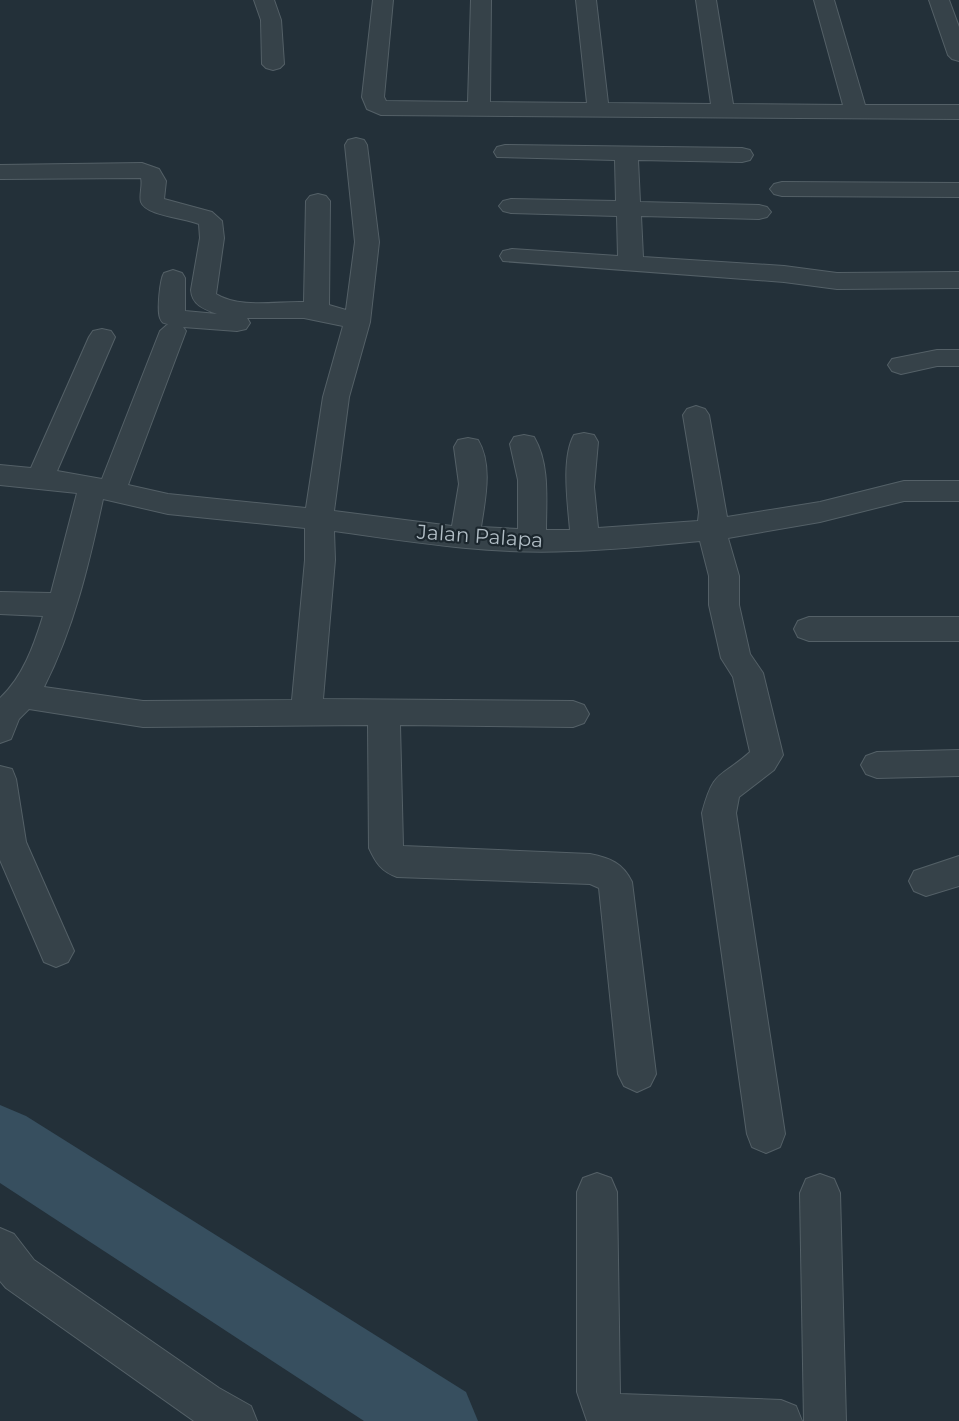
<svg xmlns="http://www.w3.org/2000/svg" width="959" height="1421" font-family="Montserrat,sans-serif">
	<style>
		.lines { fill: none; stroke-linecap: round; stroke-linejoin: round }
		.river { fill: #374f5f; fill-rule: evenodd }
		.minor-casing { stroke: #546067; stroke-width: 2 }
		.minor { fill: #364249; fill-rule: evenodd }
		.labels { text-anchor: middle; stroke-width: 4.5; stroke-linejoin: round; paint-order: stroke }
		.street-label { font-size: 20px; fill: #b1bdc5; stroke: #1c272e }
	</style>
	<rect width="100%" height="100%" fill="#233039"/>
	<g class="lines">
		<polygon class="river" points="0,1105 26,1116 466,1392 478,1421 364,1421 0,1183"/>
		<defs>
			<g id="minor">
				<polygon points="254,0 274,0 281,20 284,64 280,68 273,70 266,68 262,64 261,20"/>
				<polygon points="373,0 393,0 384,97 386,101 468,102 471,0 491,0 490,102 587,103 576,0 596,0 608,103 711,104 696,0 716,0 733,104 843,105 814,0 834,0 865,105 959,105 959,119 381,115 367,109 362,97"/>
				<polygon points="929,0 949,0 959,27 959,61 952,59 948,55"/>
				<path d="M356,138l8,2 3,5 12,97 -9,80 -21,75 -15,114 118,15 7,-42 -5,-37 4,-7 10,-2 10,2c15,25 7,60 3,87l37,2v-49l-8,-36 4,-7 10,-2 10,2c16,27 12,63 12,93h24c-2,-25 -9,-72 4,-95l10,-2 10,2 4,7 -4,45 4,41 100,-7 1,-9 -16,-97 4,-6 9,-3 9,3 4,6 18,102 93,-15 84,-21h55v20h-55l-84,21 -92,16 11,38v29l11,49 13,19 20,82 -9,15 -35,27 -3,16 49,321 -5,13 -14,6 -14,-6 -5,-13 -45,-321c12,-45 18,-34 48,-61l-17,-75 -12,-19 -12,-53v-29l-9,-35c-43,4 -86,9 -129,10 -79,4 -159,-9 -237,-20l1,29 -12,139 250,2 11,4 5,9 -5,9 -11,4 -173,-2 3,121 187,8c20,4 33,9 42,28l24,192 -6,12 -13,6 -13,-6 -6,-12 -19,-186 -9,-4 -193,-7c-16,-6 -21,-14 -28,-29l-1,-123 -225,2 -114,-18 -10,10 -8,20 -11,4v-45c23,-21 34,-53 43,-82l-43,-2v-22l51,1 26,-100 -77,-8v-20l31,3 58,-131 4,-6 9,-2 9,2 4,6 -58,134 45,8 58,-148 8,-7c-5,-1 -6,-1 -8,-6 -3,-8 0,-39 4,-45l9,-3 9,3 3,5v33l32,3c-13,-5 -25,-9 -26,-24l9,-52 -1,-14c-13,-6 -53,-8 -58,-22 -2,-7 2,-17 0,-24l-141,1v-14l142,-2 17,6 7,12 -2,18 48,13 10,9 2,17 -8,56c25,15 60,7 88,8l2,-101 4,-5 8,-2 8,2 4,5 -1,104 17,5 9,-68 -10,-97 3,-5zM247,318h57l39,8 -20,71 -17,111 -138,-14 -40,-9 58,-154 -3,-4 54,4 9,-2 4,-6zM103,499l65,15 137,14v32l-13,140 -149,1 -99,-14c30,-59 45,-123 59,-188z"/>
				<polygon points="505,145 742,148 750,150 753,155 750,160 742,162 638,160 640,202 759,205 767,207 771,212 767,217 759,219 641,216 643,257 784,266 837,273 959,272 959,288 837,289 784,282 503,261 500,256 503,251 512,249 618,256 617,216 511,213 503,211 499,206 503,201 511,199 616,201 615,160 497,157 494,152 497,147"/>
				<polygon points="782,182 959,183 959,197 782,196 774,194 770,189 774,184"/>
				<polygon points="937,350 959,350 959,366 937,366 901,374 892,371 888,365 892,359"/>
				<polygon points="809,617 959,617 959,641 809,641 798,637 794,629 798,621"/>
				<polygon points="959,750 959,776 877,778 866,774 861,765 866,756 877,752"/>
				<polygon points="0,766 12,769 16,779 26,842 74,951 68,962 56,967 44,962 0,860"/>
				<polygon points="959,856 959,886 926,896 914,891 909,881 914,871"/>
				<polygon points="597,1173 611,1178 617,1192 620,1394 781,1400 796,1406 802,1421 587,1421 577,1392 577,1192 583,1178"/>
				<polygon points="820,1174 834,1179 840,1193 846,1421 804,1421 800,1193 806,1179"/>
				<polygon points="0,1228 14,1234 34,1260 219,1388 251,1406 257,1421 194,1421 6,1288 0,1281"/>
			</g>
		</defs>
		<use href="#minor" class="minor-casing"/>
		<use href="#minor" class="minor"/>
	</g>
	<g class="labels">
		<g class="street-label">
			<text transform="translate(480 536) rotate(4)" y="7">Jalan Palapa</text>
		</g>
	</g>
</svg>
